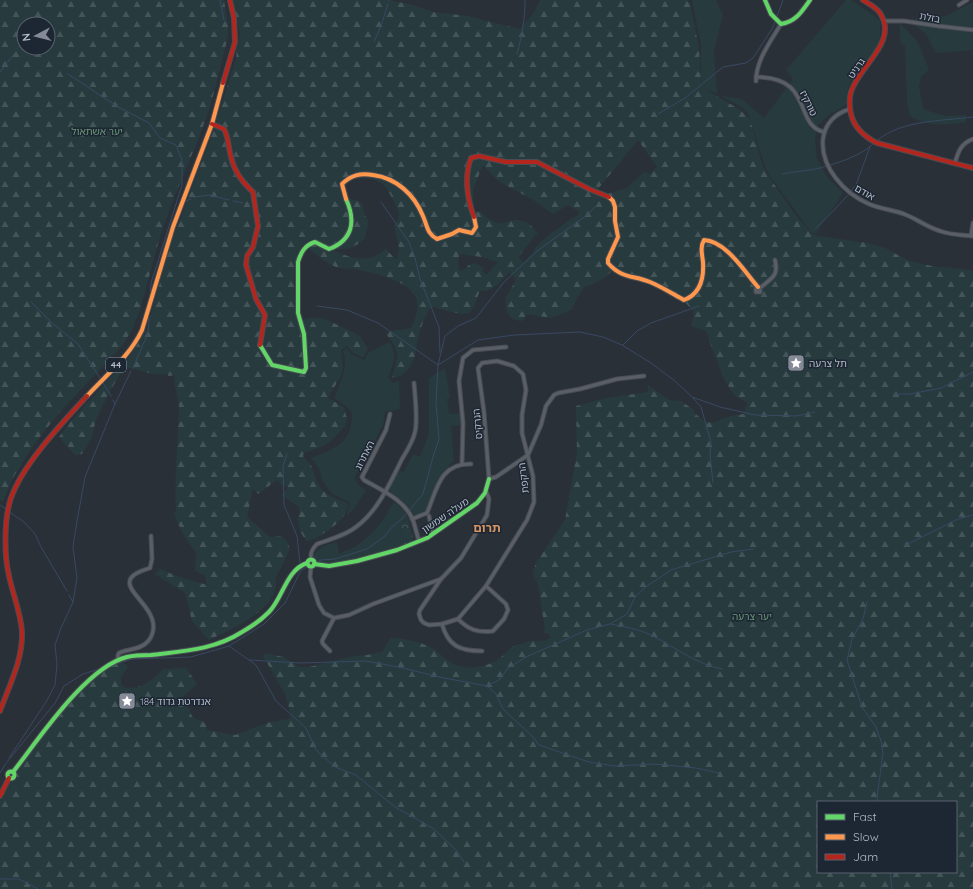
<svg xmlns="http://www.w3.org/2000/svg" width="973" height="889" font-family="Quicksand,'Noto Sans Hebrew',sans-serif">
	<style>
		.green { fill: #273a3e }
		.forest { fill: url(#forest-firs); fill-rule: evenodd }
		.park { fill: url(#park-crowns) }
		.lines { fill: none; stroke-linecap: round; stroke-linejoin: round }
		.stream { stroke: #384963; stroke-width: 1 }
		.street-casing { stroke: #484c53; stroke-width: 5 }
		.fast-casing { stroke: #484c53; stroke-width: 6 }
		.slow-casing { stroke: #484c53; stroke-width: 6 }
		.jam-casing { stroke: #484c53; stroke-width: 6 }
		.street { stroke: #5a5e66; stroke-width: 3 }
		.fast { stroke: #63d668; stroke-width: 4 }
		.slow { stroke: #ff974d; stroke-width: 4 }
		.jam { stroke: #b3261e; stroke-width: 4 }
		.labels { text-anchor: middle; stroke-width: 3; stroke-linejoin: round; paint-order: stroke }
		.shield { fill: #1d2633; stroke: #878f9c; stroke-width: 1 }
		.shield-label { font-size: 9px; font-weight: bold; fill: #b4bcc9 }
		.street-label { font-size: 10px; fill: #b4bcc9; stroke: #1d2633 }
		.park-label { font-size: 10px; fill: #6b9a76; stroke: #1d2633 }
		.poi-label { font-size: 10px; fill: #b4bcc9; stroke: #1d2633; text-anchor: start }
		.quarter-label { font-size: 12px; font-weight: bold; fill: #d59563; stroke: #1d2633 }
	</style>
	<defs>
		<pattern id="forest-firs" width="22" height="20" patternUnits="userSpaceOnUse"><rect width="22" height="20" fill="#273a3e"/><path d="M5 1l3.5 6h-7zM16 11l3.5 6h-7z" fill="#445559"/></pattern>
		<pattern id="park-crowns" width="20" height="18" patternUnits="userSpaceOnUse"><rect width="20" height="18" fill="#273a3e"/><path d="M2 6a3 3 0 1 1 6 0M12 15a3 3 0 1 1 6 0" fill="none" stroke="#445559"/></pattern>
	</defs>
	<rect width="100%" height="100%" fill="#2a3038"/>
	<g class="green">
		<polygon points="692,0 716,0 723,15 714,51 717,93 709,91 703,85 701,79 701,45"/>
		<path d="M846,0h5l29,20c5,38 -21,38 -31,66 -2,6 -2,13 -3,19l-17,10 -11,10 -3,13 2,21 11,19 15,15 -27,41 -5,-2 -42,-57 -5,-11 -15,-49 -6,-7 -22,-12 21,3 22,19 29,-39 -7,-9z"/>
		<polygon points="973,2 973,29 910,19 946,16"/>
		<path d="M900,23l18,19 11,28 -8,7 -2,9 4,23 21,7 22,-1v7c-22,3 -37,5 -56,-6l-3,-14 -2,-56 -5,-4z"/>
		<polygon points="913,24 933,28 973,33 973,50 936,53 926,34"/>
		<path d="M389,342c10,11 3,24 -1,36l5,5 6,-2 1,28 -15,3 -2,13 -28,52 2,7 9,6 -12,19 -8,7 4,-13 -19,-10 -9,-13 -2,-10 -9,-12c17,-7 37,-12 40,-34 1,-4 2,-8 0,-12 -3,-6 -12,-10 -17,-14 6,-16 15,-30 9,-47l4,-3 4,6 13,6 4,-7z"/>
		<polygon points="445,368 450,398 447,398 449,414 460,413 461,425 451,426 454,460 439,478 426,510 424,512 415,516 404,502 388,490 399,470 404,472 413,454 420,457 429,434 429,378"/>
		<path d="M394,502l8,7 6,9 -8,7 4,19c-28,9 -57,20 -87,20l-5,-6c6,-11 14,-13 25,-16l2,11c27,-7 42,-29 55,-51z"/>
	</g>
	<g class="forest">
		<path d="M0,0h224l4,26v11l-17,67 -11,31 -29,70 -12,35 -19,70 -8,20 -10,16 -64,68 -25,32 -19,30 -11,25 -3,-1zM24,24h24v24h-24z"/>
		<path d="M233,0h155l25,5 20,7 35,4 51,13 14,-15 7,-14h147l3,3 9,45 2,34 7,9 31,18 11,10 12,45 5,10 30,43 14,16 7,3 50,7 17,5 24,13 23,5 39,4 2,2v617h-973v-88l8,-15 7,-9 2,-7 12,-19 21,-24 22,-28 28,-27 15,-9h8l4,2v3l-6,9v7l3,3c17,4 28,-7 39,-18l23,-1 11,16 -21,19 3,3h9c1,3 2,7 4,10 5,7 14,0 15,14l28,5 38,-14 5,1 2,-3 7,1 3,-2 1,-3 -6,-21 -22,-38 2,-2 -2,-1 21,4 15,10h10l45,-11 13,-1 15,-3 8,-14c11,0 33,4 42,10 6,3 10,9 15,12 9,7 24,10 35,6 6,-1 15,-5 19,-9 6,-5 8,-9 15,-12 4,-1 10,-3 15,-4 7,0 14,1 20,-4l-3,-3 -4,-2 1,-2 -7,-45 -4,-9 -1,-4 3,-9 29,-43 12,-67 -1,-47 31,-8 41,-6v-7l21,15 12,1 13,9v3l12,9 8,1c10,-6 19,-8 30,-9l3,-11 -13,-8 -10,-16 -14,-36 -4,-12 -15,-5 3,-12 -1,-3 -11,-12 -17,-11 -41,-14 -11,-5c-5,8 -20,16 -29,18l-7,11 -6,12 -20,8 -24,-4 -5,7c-16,-1 -17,-11 -16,-25h1l9,-16 -6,-8c-10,9 -16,20 -30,19 -3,6 -5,16 -9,20 -5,7 -29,-2 -37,-4l-4,1c-5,7 -12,27 -13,36 -2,13 -4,24 -16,31 -4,2 -5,3 -9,3 6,-23 10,-24 -6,-44 8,-6 17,-3 25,-6 4,-8 8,-18 6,-27 -3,-20 -46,-29 -62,-32 -6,-1 -13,0 -19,-2 -12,-5 -22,-14 -32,-23 -3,4 -6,7 -7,11 -5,21 -3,46 1,66l12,-3h12l16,7 22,11 8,13 -5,9 -11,-6 -5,-6 -6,4 2,17 -1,7 -14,24 16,9 3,12 -2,7 -11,12 -9,7 -21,8 -1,3 9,11 5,15 4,7 7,6 20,9v2c-2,3 -3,8 -5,11 -6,8 -28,24 -36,24 -5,-5 -9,-13 -9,-21 0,-5 2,-8 1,-13l-17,-12 6,-8 -7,-2 -3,-5 -4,2 -16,12 -5,-6 -6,29 23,20c14,-1 15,-1 20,12l-15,30c8,28 -45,51 -66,61l-17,-19 -7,-28 -30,-19 5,-5 19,8 28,8 -2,-10 -8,-3 -2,-2 1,-18c-10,-12 -17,-24 -22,-39l2,-1c-2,-35 2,-69 3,-103 0,-10 -6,-26 -4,-34l-6,1c-4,-3 -7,-1 -12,-2 -11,0 -22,-7 -33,-6l-14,23 -14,28 -4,18 -10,17 -7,1 -16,-18 11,-15 60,-66 11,-17 7,-13 22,-81 43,-113 23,-74 1,-14 3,-9zM638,140l19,27 -7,7 -6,-2 -17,16 -17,5 -16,1zM483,165l15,16 37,20 18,13 15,-9 10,6 1,3c-14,9 -27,18 -40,30 -6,6 -8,15 -16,18l-5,-5 20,-25 -3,-1c-4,-8 -16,-13 -24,-10 -5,1 -8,3 -13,2 -7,-1 -13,-7 -18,-12l-6,2 -1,-23zM365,178c5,1 10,1 15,4 6,3 18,25 19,32 0,5 -3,9 -5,12l5,22 -2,10 -1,1 -2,-1 -7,-8 -2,-1c-12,15 -37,10 -51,1l17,-2 7,-4 6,-5 4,-13v-5l-4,-8 -2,-9 -3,-3 -9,-2 -3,-3 -2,-11 7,-6zM461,254l26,4 3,2 8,2 -12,13 -4,-5 2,-2 -9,-5 -6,2 -7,6 -3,-1 -1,-12zM818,802h138v70h-138z"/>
	</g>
	<polygon class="park" points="408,518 413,538 411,542 404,544 400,525"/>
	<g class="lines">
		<g class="stream">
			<polyline points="220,0 224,20"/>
			<polyline points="389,1 389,0"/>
			<polyline points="776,19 783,0"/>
			<polyline points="374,42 382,23 388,4"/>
			<path d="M517,54c5,-18 8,-35 8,-54"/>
			<polyline points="0,72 14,54"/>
			<polyline points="68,74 118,107 149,123 160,138 176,145 182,160 182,185 151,283 150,298"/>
			<polyline points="658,114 685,98 723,67 746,63 753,58 772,29 775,22"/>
			<path d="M878,140c23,-20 65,-19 95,-23"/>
			<path d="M830,165c16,-5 31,-10 43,-21"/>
			<path d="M782,174c15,-3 30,-3 45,-8"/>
			<polyline points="851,191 856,185 870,147"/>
			<polyline points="195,197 209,195 229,200"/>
			<polyline points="186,201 191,199"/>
			<polyline points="233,201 243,203"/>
			<polyline points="381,202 409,242 415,258 420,279 439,327 440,353"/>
			<polyline points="816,228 834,210 849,194"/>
			<polyline points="31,302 52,323 78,344 100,378"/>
			<polyline points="317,306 347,310 378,323 438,365 478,340 514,335 580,332 603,337 622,345 651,363 675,381 692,397 720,407 755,415 796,416 815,412"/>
			<polyline points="623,345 637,331 651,323 699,306"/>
			<polyline points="133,368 148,333 149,318"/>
			<polyline points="103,383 111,396"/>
			<polyline points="893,394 910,394 941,388 973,372"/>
			<polyline points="693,398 701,407 711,442 710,455 713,483"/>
			<polyline points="113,400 115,404"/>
			<polyline points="287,454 283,466 284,505 297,536 300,563"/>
			<polyline points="0,505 6,509"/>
			<polyline points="11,513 24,522 35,534 41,547 67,591"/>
			<polyline points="906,545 958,519 973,515"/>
			<polyline points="316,563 321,560 335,559 367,549 385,536 393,526 403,518 423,494 433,457 439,439 436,403 438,365 445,336 458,326 476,318 504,282 537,251 587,215 596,206"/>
			<polyline points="69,595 73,602"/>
			<polyline points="867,602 863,619 852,639 847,660 862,707 876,727 881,741 883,753 877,797 878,802"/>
			<path d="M611,624c14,3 28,5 42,12 23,12 43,28 69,33"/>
			<polyline points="229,646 256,665 276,701 306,728 316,750 335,767 356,775 395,807 434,829 456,850 464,862"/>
			<polyline points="250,660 301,663 366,661 403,668 439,677 487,686 499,680 507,669 526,657 587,630 610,624 627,614 635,597 647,586 671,570 731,552 753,549"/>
			<polyline points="119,663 132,659 191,657 229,646 264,624 285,603 301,570 313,564"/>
			<polyline points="487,686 496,694 503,709 533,737 539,745 589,762 614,766 655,764 696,768 719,773"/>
			<polyline points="9,758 46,702 55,685 57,664 55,645 61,628 73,602 77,578 73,547 77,521 85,477 115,404 131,371"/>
			<polyline points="7,762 55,703 64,686 83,674 103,668"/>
			<polyline points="0,773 6,763"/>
			<polyline points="890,872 892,889"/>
			<polyline points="0,879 19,879 38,889"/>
			<polyline points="578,889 579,888"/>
			<polyline points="702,889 705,885"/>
		</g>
		<defs>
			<g id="street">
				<polyline points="959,5 967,0"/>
				<polyline points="884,21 904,21 938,26 973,30"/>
				<path d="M756,77c59,0 37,48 68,55"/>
				<path d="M756,81c0,-21 15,-40 25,-57"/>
				<path d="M850,109c-14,4 -25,14 -27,30 -3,28 22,55 46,65 12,5 24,6 35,10 13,5 23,13 36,17 11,4 22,4 33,5"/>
				<path d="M955,163c3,-11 6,-20 18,-24"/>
				<polyline points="971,236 973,223"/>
				<path d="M760,288h-4v4h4v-4c11,-10 19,-11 15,-28"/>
				<path d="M390,414l-4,16 -24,47 2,3c17,10 41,20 49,40 2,7 4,14 6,21"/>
				<polyline points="462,464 463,423 459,381 463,358 473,350 506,347"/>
				<polyline points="429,516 433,534"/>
				<path d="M412,519l15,-6c10,-24 13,-50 44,-49"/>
				<path d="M311,560c-1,-7 1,-11 6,-16 13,-5 28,-8 39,-17 22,-16 34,-44 46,-68 5,-8 11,-18 13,-27 3,-12 0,-36 -1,-49"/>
				<polyline points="311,567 310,577 319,605 324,613 334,618 349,615 373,604 441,579 461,558 487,515 489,499 486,491"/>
				<polyline points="441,579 420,610 419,614 421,620 424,623 429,625 442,624 458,619 486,586 527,520 534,502 533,476 522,433 522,415 526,390 523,374 514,366 497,361 482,363 478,368 484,412 489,479 496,477 528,455 541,425 546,406 554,395 558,393 580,389 617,379 644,376"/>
				<path d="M458,619c11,11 20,14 35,12l11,-12 4,-9 -2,-6 -20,-18"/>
				<path d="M442,624c6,22 18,27 40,27"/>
				<polyline points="330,651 323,644 322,641 334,618"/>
				<path d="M118,660v-5l1,-2c8,-4 19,-3 26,-9 4,-3 7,-8 8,-13 5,-23 -31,-40 -22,-53 4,-6 13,-8 19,-10l2,-9 -1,-23"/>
			</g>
			<g id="fast">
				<path d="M765,0l6,14 10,10c15,-2 21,-13 29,-24"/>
				<path d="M260,345l12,20 32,7 2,-4 -2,-34 -6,-21v-51c3,-10 7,-17 17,-20l14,7c24,-9 27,-28 17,-50"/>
				<circle cx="311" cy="563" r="3.5"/>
				<polyline points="314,564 329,566 357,561 397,550 427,538 477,503 485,493 489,479"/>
				<circle cx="11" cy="775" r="3.5"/>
				<path d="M13,772c26,-33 73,-105 114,-115 8,-2 17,-2 24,-2 32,-4 63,-5 91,-23 9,-5 19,-12 27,-20 14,-14 17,-42 38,-49"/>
			</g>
			<g id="slow">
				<path d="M609,197l4,4 2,6v14l3,16 -10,22v4c14,16 25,12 42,19 12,5 23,12 34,18 16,-6 20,-22 19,-38 -1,-8 -3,-15 1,-22 22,1 40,31 54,47"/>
				<path d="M346,199l-4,-15c9,-9 18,-11 31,-9 23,3 41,19 50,41 4,9 4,18 14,23l15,-5 7,-4 13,3 4,-6 -2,-10"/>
				<path d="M87,396c19,-21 43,-40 55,-66l31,-103 39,-103 11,-41"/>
			</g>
			<g id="jam">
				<path d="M863,0c6,4 13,7 17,13 18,27 -17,51 -27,74 -4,8 -4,18 -2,27 3,13 14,23 26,29l96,25"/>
				<polyline points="223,83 235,42 234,18 230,0"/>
				<path d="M212,124l12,5c5,9 4,18 7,28 3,14 12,26 22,35l5,34 -5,21 -6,9 -1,9 10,34 9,16 -5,30"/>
				<path d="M474,217c-7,-18 -10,-41 -3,-59l8,-2 27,6h31l52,27 20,8"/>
				<path d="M0,711c9,-25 23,-51 22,-79 -1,-19 -9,-37 -13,-56 -5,-21 -5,-58 2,-78 12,-34 52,-76 76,-102"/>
				<polyline points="0,796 9,778"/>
			</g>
		</defs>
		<use href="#street" class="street-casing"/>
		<use href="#fast" class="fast-casing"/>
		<use href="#slow" class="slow-casing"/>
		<use href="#jam" class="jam-casing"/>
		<use href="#street" class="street"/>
		<use href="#fast" class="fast"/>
		<use href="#slow" class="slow"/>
		<use href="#jam" class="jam"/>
	</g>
	<defs>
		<symbol id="sight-square" viewBox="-11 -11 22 22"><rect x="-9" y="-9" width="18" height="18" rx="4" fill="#848b96" stroke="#1d2633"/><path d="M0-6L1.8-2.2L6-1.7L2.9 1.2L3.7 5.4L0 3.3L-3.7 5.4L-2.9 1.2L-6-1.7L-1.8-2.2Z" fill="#fff"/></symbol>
	</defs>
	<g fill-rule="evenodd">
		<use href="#sight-square" x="786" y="353" width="20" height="20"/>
		<use href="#sight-square" x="117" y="691" width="20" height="20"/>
	</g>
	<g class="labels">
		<rect class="shield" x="106" y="358" width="20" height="14" rx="3"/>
		<g class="shield-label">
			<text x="116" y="368">44</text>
		</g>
		<g class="street-label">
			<text transform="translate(930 17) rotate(10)" y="4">בזלת</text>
			<text transform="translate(856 68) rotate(-55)" y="4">גרניט</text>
			<text transform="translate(809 103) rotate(64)" y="4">טורקיז</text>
			<text transform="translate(865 192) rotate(29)" y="4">אודם</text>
			<text transform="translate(477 424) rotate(-96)" y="4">הנרקיס</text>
			<text transform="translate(364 455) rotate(-63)" y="4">האתרוג</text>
			<text transform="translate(523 478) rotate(-97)" y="4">הרקפת</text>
			<text transform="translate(445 515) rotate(-34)" y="4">מעלה שמשון</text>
		</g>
		<g class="park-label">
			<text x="97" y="135">יער אשתאול</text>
			<text x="752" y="620">יער צרעה</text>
		</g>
		<g class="poi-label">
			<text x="809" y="367">תל צרעה</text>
			<text x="140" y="705">אנדרטת גדוד 184</text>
		</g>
		<g class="quarter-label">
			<text x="487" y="532">תרום</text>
		</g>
	</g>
	<rect x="817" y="801" width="140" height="72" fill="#1d2633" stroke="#59626f"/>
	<rect x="825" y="814" width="20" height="6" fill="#63d668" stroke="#59626f"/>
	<text x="853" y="821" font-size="12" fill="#b4bcc9">Fast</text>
	<rect x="825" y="834" width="20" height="6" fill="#ff974d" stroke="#59626f"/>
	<text x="853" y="841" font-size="12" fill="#b4bcc9">Slow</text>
	<rect x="825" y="854" width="20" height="6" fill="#b3261e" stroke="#59626f"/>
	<text x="853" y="861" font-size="12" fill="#b4bcc9">Jam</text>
	<g transform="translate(36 36) rotate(263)"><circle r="19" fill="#1d2633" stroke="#59626f"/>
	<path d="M0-3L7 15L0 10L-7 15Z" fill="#848b96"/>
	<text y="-6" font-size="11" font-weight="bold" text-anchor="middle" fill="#b4bcc9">N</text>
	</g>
</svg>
